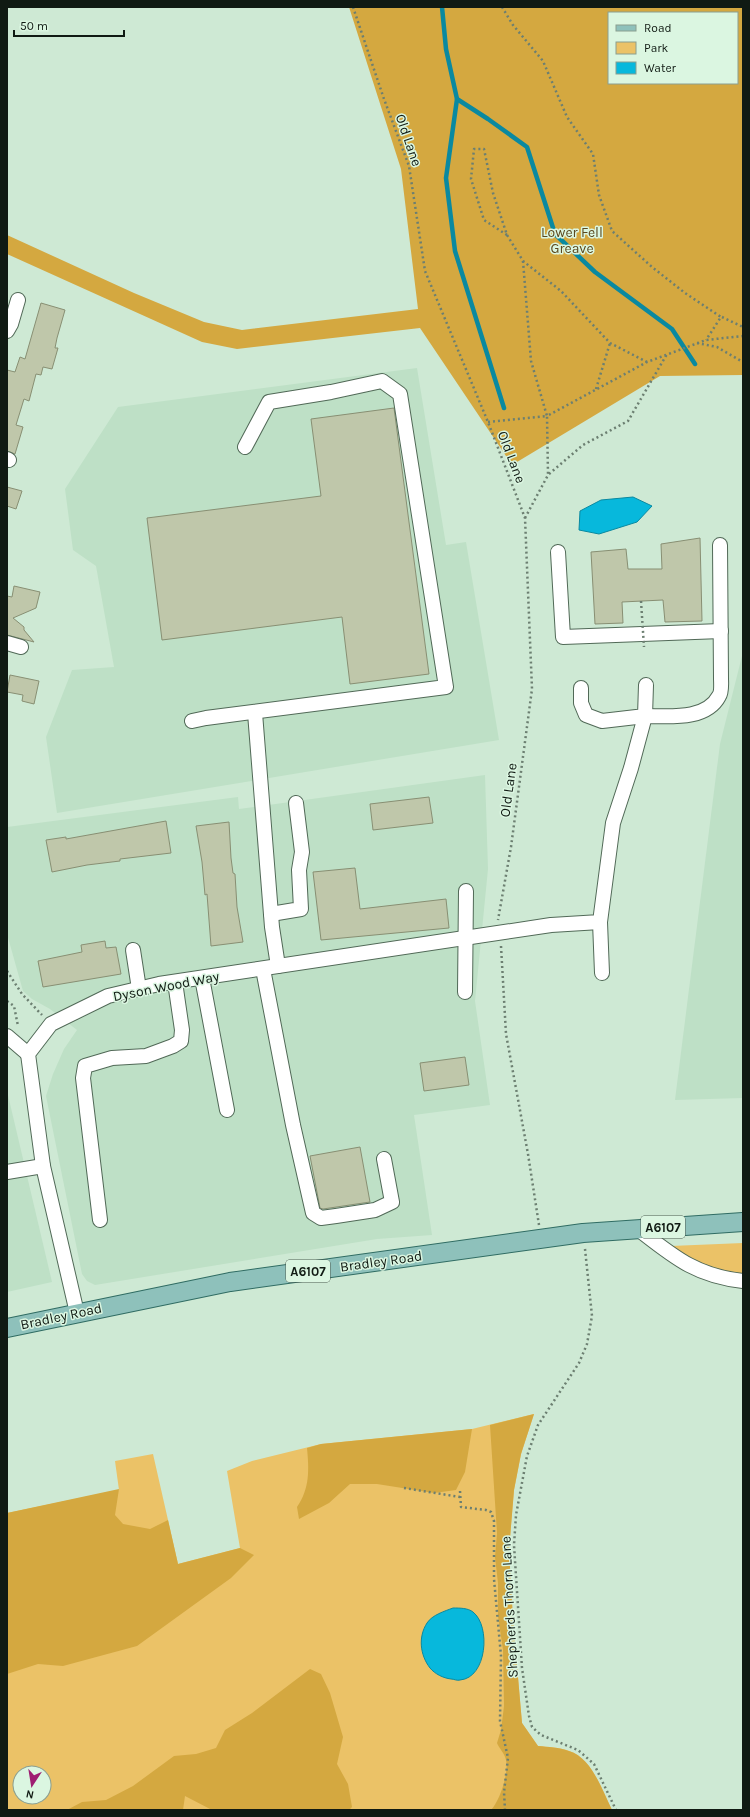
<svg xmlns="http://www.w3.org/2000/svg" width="750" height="1817" font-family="Karla,sans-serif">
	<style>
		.built { fill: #bee0c6 }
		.green { fill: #ebc267; fill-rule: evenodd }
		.forest { fill: #d4a840; fill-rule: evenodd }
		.water { fill: #07b8dc; stroke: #0a89a0 }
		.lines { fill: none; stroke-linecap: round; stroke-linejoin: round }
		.stream { stroke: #0a89a0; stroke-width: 4.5 }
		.building { fill: #bfc7aa; stroke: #888f73 }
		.minor-casing { stroke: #516957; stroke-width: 16 }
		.major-casing { stroke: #306c63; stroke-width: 20 }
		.path { stroke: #6c7f71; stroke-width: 2.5; stroke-dasharray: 2 3; stroke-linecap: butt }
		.minor { stroke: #fff; stroke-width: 14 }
		.major { stroke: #8ec1bb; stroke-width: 18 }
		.path-bridge { stroke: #6c7f71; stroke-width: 2.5; stroke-dasharray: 2 3; stroke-linecap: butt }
		.labels { text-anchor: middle; stroke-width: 3; stroke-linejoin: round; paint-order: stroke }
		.shield { fill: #dbf6e1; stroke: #4d5c51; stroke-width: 1 }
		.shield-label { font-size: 13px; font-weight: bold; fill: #101a13 }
		.street-label { font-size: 14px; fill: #101a13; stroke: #dbf6e1 }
		.park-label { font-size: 14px; fill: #5a481e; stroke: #dbf6e1 }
	</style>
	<rect width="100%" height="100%" fill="#cee9d4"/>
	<g class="built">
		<polygon points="417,368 446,545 466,542 499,740 57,813 46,737 72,670 114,667 96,566 73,550 65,489 118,407"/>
		<polygon points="743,652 743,1098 675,1100 720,744"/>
		<polygon points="485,775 488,869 475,1001 490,1105 414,1115 432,1235 377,1239 95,1285 87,1281 82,1274 46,1096 53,1074 64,1049 77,1030 50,1009 32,999 23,991 7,934 7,827 238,797 239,809"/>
		<polygon points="7,1091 52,1282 7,1292"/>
	</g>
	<g class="green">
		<polygon points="743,1243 743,1274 702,1267 671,1246"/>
		<path d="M534,1414l-13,40 -7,36 -5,60 4,70 9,103 16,23c10,1 21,1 31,5 23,7 33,39 43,59h-605v-297l112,-23 -4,-29 38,-7 25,110 62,-16 -13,-77 25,-10 69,-17 151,-15zM20,1773h24v24h-24z"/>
	</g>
	<g class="forest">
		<path d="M349,7h394v368l-83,1 -148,89 -92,-137 -183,21 -35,-7 -195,-88v-19l127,58 70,29 38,8 176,-21 -17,-140zM609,13h128v70h-128z"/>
		<path d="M534,1414l-13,40 -7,36 -5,60 4,70 9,103 16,23c10,1 21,1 31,5 23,7 33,39 43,59h-121c9,-9 18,-38 15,-50 -1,-6 -7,-12 -9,-17l4,-13 3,-24 -1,-56 -5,-34v-33l-3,-26 2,-24 -7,-108z"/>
		<path d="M472,1429l-7,43 -9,18 -22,3 -57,-9h-27l-21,19 -30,16 -2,-12c13,-19 12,-37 10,-59l14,-4z"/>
		<polygon points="119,1489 115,1515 123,1524 150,1529 168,1520 178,1564 240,1548 254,1555 231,1578 137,1646 63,1666 38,1664 7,1674 7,1513"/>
		<polygon points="310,1669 321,1674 330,1693 343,1737 337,1764 348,1784 352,1807 349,1810 212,1810 185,1796 183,1810 67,1810 82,1802 106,1800 133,1786 174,1756 196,1754 216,1748 225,1730 252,1713"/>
	</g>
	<g class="water">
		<polygon points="633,497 652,506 637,522 599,534 579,530 580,511 601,500"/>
		<path d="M453,1608c7,0 15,0 20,4 18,14 14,66 -13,68 -3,1 -6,-1 -9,-1 -8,-1 -16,-5 -21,-11 -10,-13 -12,-31 -3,-45 5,-8 18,-12 26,-15z"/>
	</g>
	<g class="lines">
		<g class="stream">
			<polyline points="442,7 446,49 457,99 488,119 527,147 555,234 595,272 672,329 695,364"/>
			<polyline points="457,99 446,178 455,251 504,408"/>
		</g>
	</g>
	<g class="building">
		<polygon points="41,303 65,310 57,338 55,348 58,348 52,369 43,367 41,375 36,374 29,401 24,399 16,425 23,427 15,454 7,451 7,370 15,372 20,357 25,359"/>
		<polygon points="394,408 429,674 350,684 342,617 162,640 147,518 321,496 311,419"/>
		<polygon points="7,487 22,491 16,509 7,506"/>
		<polygon points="700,538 702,621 665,622 663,600 622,602 623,623 595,624 591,552 626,549 628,569 662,569 661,544"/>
		<polygon points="14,586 40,592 36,608 13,618 24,627 24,630 34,642 7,635 7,596 12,597"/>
		<polygon points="10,675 39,681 34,704 22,701 23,695 7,692"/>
		<polygon points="429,797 433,823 373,830 370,804"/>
		<polygon points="166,821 171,853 120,859 120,861 87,865 52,872 46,840 66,837 66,839"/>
		<polygon points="229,822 231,858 233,873 235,874 237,907 243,942 211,946 207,894 205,895 202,862 196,826"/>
		<polygon points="355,868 360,909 446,899 449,928 321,940 313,872"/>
		<polygon points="105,941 106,948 116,947 121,974 43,987 38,961 82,952 81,945"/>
		<polygon points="465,1057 469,1085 424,1091 420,1063"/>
		<polygon points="360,1147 370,1202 323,1209 320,1208 310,1156"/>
	</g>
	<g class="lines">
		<defs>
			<g id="minor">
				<polyline points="7,331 11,324 18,300"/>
				<polyline points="7,459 9,460"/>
				<polyline points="558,552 563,637 721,631"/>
				<polyline points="7,643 21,647"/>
				<polyline points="581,688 581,703 586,715 602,721 645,716 646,685"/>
				<polyline points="255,713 272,927 278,966"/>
				<polyline points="192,721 206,718 446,687 400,394 382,381 331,392 269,402 245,447"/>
				<polyline points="271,914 301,909 299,870 302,852 296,803"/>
				<polyline points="600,922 602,973"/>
				<polyline points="133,950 139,989"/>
				<polyline points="263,969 293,1125 313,1213 321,1218 336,1216 375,1210 392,1202 384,1159"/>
				<polyline points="202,978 227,1110"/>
				<polyline points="465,992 466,891"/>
				<polyline points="7,1036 28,1054"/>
				<polyline points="7,1172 43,1166"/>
				<polyline points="100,1220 83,1078 85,1066 112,1058 146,1056 173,1046 181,1041 182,1030 175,982"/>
				<path d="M638,1229c36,28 58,47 105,52"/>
				<path d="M77,1313l-34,-147 -15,-112 23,-30 57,-28 51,-12 392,-59 49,-3 13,-99 18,-55 14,-52c23,0 61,5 74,-20 3,-4 2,-13 2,-18l-1,-133"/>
			</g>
			<polyline id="major" points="7,1328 230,1282 583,1233 743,1222"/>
		</defs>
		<use href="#minor" class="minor-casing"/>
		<use href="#major" class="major-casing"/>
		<g class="path">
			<polyline points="353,7 384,99 409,166 425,271 488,422 525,518 532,689 511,847 498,920"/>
			<polyline points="502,7 513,25 543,61 567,117 593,154 599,195 612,231 652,267 685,293 721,317 706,340"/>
			<polyline points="507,235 484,220 471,179 474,149 484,149 493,193 507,235 523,261 561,291 610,343 647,362"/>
			<polyline points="722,317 743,327"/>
			<polyline points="697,343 717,347 743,362"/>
			<polyline points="596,389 610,343"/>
			<polyline points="488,422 547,416 531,361 523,261"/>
			<polyline points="549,474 583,445 628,421 667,354"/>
			<polyline points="525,518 548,475 547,416 647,362 706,340 743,336"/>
			<polyline points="501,946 506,1034 528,1154 539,1225"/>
			<polyline points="7,971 22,994 42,1015"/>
			<polyline points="7,1001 14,1006 18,1026"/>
			<polyline points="585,1249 592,1316 587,1344 579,1363 538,1425 527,1456 516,1515 514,1545 522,1668 529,1716 532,1727 541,1735 578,1750 594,1764 616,1810"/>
			<polyline points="404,1488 460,1497"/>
			<polyline points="460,1491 461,1507 486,1510 491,1512 494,1521 494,1579 501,1656 500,1721 508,1758 504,1792 505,1810"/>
		</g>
		<use href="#minor" class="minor"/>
		<use href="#major" class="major"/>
		<polyline class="path-bridge" points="641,601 644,647"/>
	</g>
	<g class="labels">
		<g class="shield">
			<rect x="641" y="1216" width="44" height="22" rx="3"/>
			<rect x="286" y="1260" width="44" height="22" rx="3"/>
		</g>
		<g class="shield-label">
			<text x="663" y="1232">A6107</text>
			<text x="308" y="1276">A6107</text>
		</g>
		<g class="street-label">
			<text transform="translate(409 140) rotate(71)" y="5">Old Lane</text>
			<text transform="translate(512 457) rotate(69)" y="5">Old Lane</text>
			<text transform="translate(508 790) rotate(-82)" y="5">Old Lane</text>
			<text transform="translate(166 986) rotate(-11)" y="5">Dyson Wood Way</text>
			<text transform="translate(381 1261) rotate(-8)" y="5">Bradley Road</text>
			<text transform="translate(61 1316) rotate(-12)" y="5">Bradley Road</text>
			<text transform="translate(509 1607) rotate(-93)" y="5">Shepherds Thorn Lane</text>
		</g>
		<g class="park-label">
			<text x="572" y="237">Lower Fell<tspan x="572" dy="16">Greave</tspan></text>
		</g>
	</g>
	<rect width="750" height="1817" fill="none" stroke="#101a13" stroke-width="16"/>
	<rect x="608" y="12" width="130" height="72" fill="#dbf6e1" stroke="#8a9e8f"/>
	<rect x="616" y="25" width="20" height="6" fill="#8ec1bb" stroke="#8a9e8f"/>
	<text x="644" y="32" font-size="12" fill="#101a13">Road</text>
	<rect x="616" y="42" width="20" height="12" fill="#ebc267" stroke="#8a9e8f"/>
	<text x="644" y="52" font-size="12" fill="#101a13">Park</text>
	<rect x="616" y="62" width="20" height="12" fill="#07b8dc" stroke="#8a9e8f"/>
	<text x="644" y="72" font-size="12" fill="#101a13">Water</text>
	<g transform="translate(32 1785) rotate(192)"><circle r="19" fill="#dbf6e1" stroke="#8a9e8f"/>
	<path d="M0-3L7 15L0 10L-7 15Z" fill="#9e1e72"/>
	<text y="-6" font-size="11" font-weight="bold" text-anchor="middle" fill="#101a13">N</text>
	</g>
	<path d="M14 30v6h110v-6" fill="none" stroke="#101a13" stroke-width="2"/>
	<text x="20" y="30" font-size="12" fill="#101a13" stroke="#dbf6e1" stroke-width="3" paint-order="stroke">50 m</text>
</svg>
